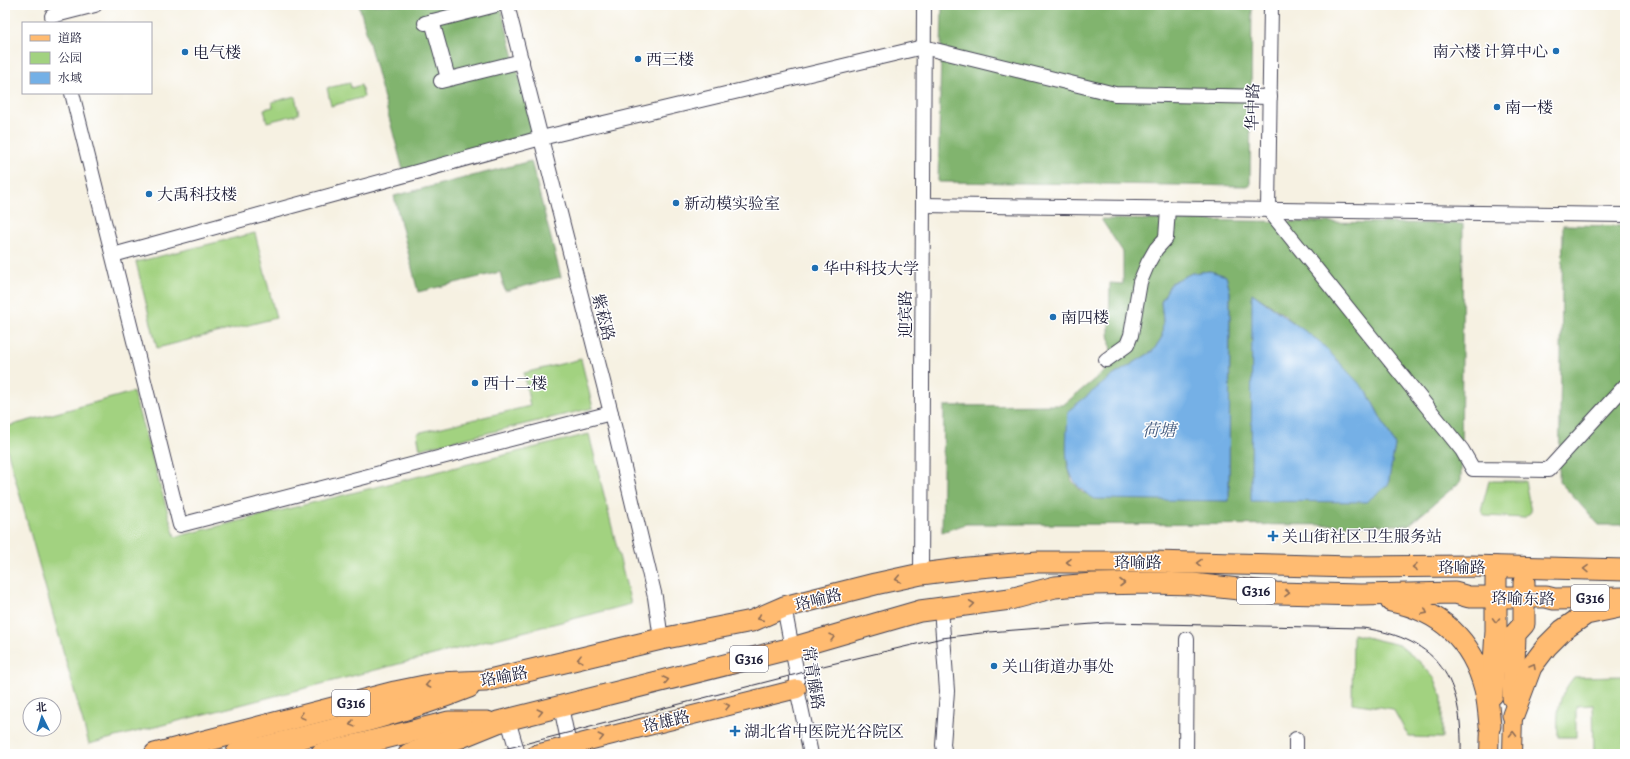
<svg xmlns="http://www.w3.org/2000/svg" width="1630" height="759" font-family="Alegreya,'Noto Serif SC',serif">
	<style>
		.green { fill: #a2d280; stroke: #627a5e }
		.forest { fill: #81b46e; stroke: #526b54; fill-rule: evenodd }
		.water { fill: #74b0e6; stroke: #4b6990 }
		.lines { fill: none; stroke-linecap: round; stroke-linejoin: round }
		.minor-casing { stroke: #424154; stroke-width: 16 }
		.major-casing { stroke: #424154; stroke-width: 20 }
		.highway-casing { stroke: #424154; stroke-width: 23 }
		.minor { stroke: #fff; stroke-width: 14 }
		.major { stroke: #ffbb71; stroke-width: 18 }
		.highway { stroke: #ffbb71; stroke-width: 21 }
		.tram { stroke: #22223b; stroke-width: 1 }
		.oneway { stroke: #906e56 }
		.poi-dot { fill: #1f6fb2; stroke: #fff; stroke-width: 1.5 }
		.labels { text-anchor: middle; stroke-width: 3; stroke-linejoin: round; paint-order: stroke }
		.shield { fill: #fff; stroke: #646476; stroke-width: 1 }
		.shield-label { font-size: 15px; font-weight: bold; fill: #22223b }
		.poi-label { font-size: 16px; fill: #22223b; stroke: #fff; text-anchor: start }
		.street-label { font-size: 16px; fill: #22223b; stroke: #fff }
		.water-label { font-size: 17px; font-style: italic; fill: #435b7f; stroke: #fff }
	</style>
	<rect width="100%" height="100%" fill="#fff"/>
	<filter id="ink" filterUnits="userSpaceOnUse"><feTurbulence type="fractalNoise" baseFrequency=".025" numOctaves="2"/><feDisplacementMap in="SourceGraphic" scale="8" xChannelSelector="R" yChannelSelector="G"/><feConvolveMatrix kernelMatrix="1 2 1 2 8 2 1 2 1" color-interpolation-filters="sRGB"/></filter>
	<filter id="wash" filterUnits="userSpaceOnUse"><feTurbulence type="fractalNoise" baseFrequency=".012" numOctaves="4" result="noise"/><feDisplacementMap in="SourceGraphic" scale="16" xChannelSelector="R" yChannelSelector="G"/><feGaussianBlur stdDeviation="0.9" result="paint"/><feColorMatrix in="noise" values="0 0 0 0 0 0 0 0 0 0 0 0 0 0 0 0 0 1.4 0 .05"/><feComposite in="paint" operator="in"/></filter>
	<g filter="url(#wash)">
		<rect width="100%" height="100%" fill="#f6f1e2"/>
		<g class="green">
			<polygon points="350,83 351,88 361,85 364,97 331,106 327,88"/>
			<polygon points="295,96 299,114 267,122 264,109 273,107 272,102"/>
			<polygon points="255,233 276,318 157,348 136,262"/>
			<polygon points="581,359 593,408 420,449 417,433 530,406 524,373"/>
			<polygon points="133,392 175,537 589,434 631,604 89,744 5,442 5,427"/>
			<polygon points="1489,481 1525,481 1531,512 1524,518 1485,516 1481,511"/>
			<polygon points="1353,634 1399,645 1420,662 1435,679 1442,697 1442,738 1409,737 1393,709 1352,703"/>
			<path d="M1625,676v78h-31l-1,-49 -17,1v31h-18c-1,-26 -1,-39 16,-60z"/>
		</g>
		<g class="forest">
			<polygon points="359,5 500,5 535,135 403,170"/>
			<polygon points="942,5 1252,5 1250,186 938,182"/>
			<polygon points="531,161 561,277 505,291 500,272 418,292 394,196"/>
			<path d="M1101,219l362,5 -2,257 -52,44 -443,-1 -24,8 2,-126 119,-1 49,-40 -3,-33 1,-49 13,1v-32zM1210,271l16,5 4,16 -1,209 -146,-8 -11,-12 -5,-18 44,-86 42,-26 9,-14 1,-17 -2,-18 10,-19 21,-10zM1252,293l33,22 82,77 28,53 -7,39z"/>
			<polygon points="1563,225 1625,226 1625,525 1599,525 1559,481"/>
		</g>
		<g class="water">
			<path d="M1210,271l16,5 4,16 -1,209 -134,-2c-37,-19 -28,-53 -27,-88l43,-34 42,-26 9,-14 1,-17 -2,-18 10,-19 21,-10z"/>
			<polygon points="1252,293 1320,342 1367,392 1395,445 1388,485 1366,502 1251,501"/>
		</g>
	</g>
	<g filter="url(#ink)">
		<g class="lines">
			<defs>
				<g id="minor">
					<polyline points="507,5 611,413 655,597 661,639"/>
					<polyline points="52,16 95,5"/>
					<polyline points="432,21 448,78"/>
					<polyline points="425,23 496,5"/>
					<polyline points="441,81 522,61"/>
					<polyline points="72,93 180,525 611,413"/>
					<polyline points="923,205 1625,215"/>
					<polyline points="1268,209 1462,450 1473,469 1548,470 1625,386"/>
					<polyline points="1268,209 1271,5"/>
					<polyline points="113,255 541,138 923,47 1115,94 1270,97"/>
					<polyline points="1106,360 1127,345 1131,335 1140,282 1148,263 1156,249 1166,238 1168,208"/>
					<polyline points="921,574 924,5"/>
					<polyline points="784,607 797,674 797,689 811,754"/>
					<polyline points="941,608 947,691 943,745 945,754"/>
					<polyline points="561,707 569,745 564,754"/>
					<polyline points="508,720 518,754"/>
					<polyline points="1186,754 1187,639"/>
					<polyline points="1296,754 1296,739"/>
				</g>
				<g id="major">
					<polyline points="536,754 797,689"/>
					<polyline points="1489,754 1490,726"/>
					<polyline points="1512,754 1513,715"/>
				</g>
				<g id="highway">
					<path d="M1391,601c50,10 81,39 94,88 3,12 4,25 5,37"/>
					<polyline points="1492,695 1496,631 1496,567"/>
					<polyline points="1513,698 1515,634 1524,624 1524,582"/>
					<polyline points="1513,715 1531,667 1547,646 1563,630 1586,614 1619,607"/>
					<polyline points="155,754 395,692 439,683 485,681 661,639 752,621 784,607 875,584 921,574 968,568 1037,562 1153,562 1353,567 1469,566 1625,570"/>
					<path d="M236,754c78,-20 158,-37 233,-67"/>
					<polyline points="321,754 449,722 487,722"/>
					<polyline points="409,754 461,737 498,722 792,648 920,611 1010,599 1055,587 1093,584 1151,583 1192,584 1276,593 1361,595 1455,593 1469,597 1546,597 1554,599 1625,598"/>
				</g>
			</defs>
			<use href="#minor" class="minor-casing"/>
			<use href="#major" class="major-casing"/>
			<use href="#highway" class="highway-casing"/>
			<use href="#minor" class="minor"/>
			<use href="#major" class="major"/>
			<use href="#highway" class="highway"/>
			<path class="tram" d="M485,754l312,-80 26,-8 119,-28 47,-6 117,-9 257,5c77,11 100,52 98,126"/>
		</g>
		<defs><path id="oneway-chevron" d="M-2-3.5L2.5 0L-2 3.5" fill="none" stroke-width="1.6" stroke-linecap="round" stroke-linejoin="round"/></defs>
		<g class="oneway">
			<use href="#oneway-chevron" transform="translate(1069 562) rotate(180)"/>
			<use href="#oneway-chevron" transform="translate(1199 563) rotate(-178)"/>
			<use href="#oneway-chevron" transform="translate(1415 567) rotate(179)"/>
			<use href="#oneway-chevron" transform="translate(1586 569) rotate(-179)"/>
			<use href="#oneway-chevron" transform="translate(898 579) rotate(168)"/>
			<use href="#oneway-chevron" transform="translate(1122 583)"/>
			<use href="#oneway-chevron" transform="translate(1287 593) rotate(1)"/>
			<use href="#oneway-chevron" transform="translate(972 604) rotate(-7)"/>
			<use href="#oneway-chevron" transform="translate(1425 612) rotate(27)"/>
			<use href="#oneway-chevron" transform="translate(760 618) rotate(156)"/>
			<use href="#oneway-chevron" transform="translate(1496 620) rotate(91)"/>
			<use href="#oneway-chevron" transform="translate(832 637) rotate(-16)"/>
			<use href="#oneway-chevron" transform="translate(580 659) rotate(166)"/>
			<use href="#oneway-chevron" transform="translate(1533 666) rotate(-59)"/>
			<use href="#oneway-chevron" transform="translate(666 680) rotate(-14)"/>
			<use href="#oneway-chevron" transform="translate(428 685) rotate(169)"/>
			<use href="#oneway-chevron" transform="translate(727 706) rotate(-14)"/>
			<use href="#oneway-chevron" transform="translate(540 712) rotate(-14)"/>
			<use href="#oneway-chevron" transform="translate(302 716) rotate(165)"/>
			<use href="#oneway-chevron" transform="translate(352 724) rotate(165)"/>
			<use href="#oneway-chevron" transform="translate(1513 734) rotate(-89)"/>
			<use href="#oneway-chevron" transform="translate(601 737) rotate(-14)"/>
		</g>
	</g>
	<g class="poi-dot">
		<circle cx="1556" cy="51" r="4"/>
		<circle cx="185" cy="52" r="4"/>
		<circle cx="638" cy="59" r="4"/>
		<circle cx="1497" cy="107" r="4"/>
		<circle cx="149" cy="194" r="4"/>
		<circle cx="676" cy="203" r="4"/>
		<circle cx="815" cy="268" r="4"/>
		<circle cx="1053" cy="317" r="4"/>
		<circle cx="475" cy="383" r="4"/>
		<path d="M1271 530h4v4h4v4h-4v4h-4v-4h-4v-4h4z"/>
		<circle cx="994" cy="666" r="4"/>
		<path d="M733 725h4v4h4v4h-4v4h-4v-4h-4v-4h4z"/>
	</g>
	<g class="labels">
		<g class="shield">
			<rect x="1237" y="578" width="38" height="26" rx="3"/>
			<rect x="1571" y="585" width="38" height="26" rx="3"/>
			<rect x="730" y="646" width="38" height="26" rx="3"/>
			<rect x="332" y="690" width="38" height="26" rx="3"/>
		</g>
		<g class="shield-label">
			<text x="1256" y="596">G316</text>
			<text x="1590" y="603">G316</text>
			<text x="749" y="664">G316</text>
			<text x="351" y="708">G316</text>
		</g>
		<g class="poi-label">
			<text x="1548" y="57" text-anchor="end">南六楼 计算中心</text>
			<text x="193" y="58">电气楼</text>
			<text x="646" y="65">西三楼</text>
			<text x="1505" y="113">南一楼</text>
			<text x="157" y="200">大禹科技楼</text>
			<text x="684" y="209">新动模实验室</text>
			<text x="823" y="274">华中科技大学</text>
			<text x="1061" y="323">南四楼</text>
			<text x="483" y="389">西十二楼</text>
			<text x="1282" y="542">关山街社区卫生服务站</text>
			<text x="1002" y="672">关山街道办事处</text>
			<text x="744" y="737">湖北省中医院光谷院区</text>
		</g>
		<g class="street-label">
			<text transform="translate(1252 107) rotate(-89)" y="6">华中路</text>
			<text transform="translate(905 314) rotate(-90)" y="6">迎宾路</text>
			<text transform="translate(604 317) rotate(76)" y="6">紫菘路</text>
			<text x="1138" y="568">珞喻路</text>
			<text x="1462" y="573">珞喻路</text>
			<text transform="translate(1523 598) rotate(1)" y="6">珞喻东路</text>
			<text transform="translate(818 599) rotate(-14)" y="6">珞喻路</text>
			<text transform="translate(504 676) rotate(-11)" y="6">珞喻路</text>
			<text transform="translate(814 678) rotate(81)" y="6">常青藤路</text>
			<text transform="translate(666 721) rotate(-14)" y="6">珞雄路</text>
		</g>
		<g class="water-label">
			<text x="1159" y="436">荷塘</text>
		</g>
	</g>
	<rect width="1630" height="759" fill="none" stroke="#fff" stroke-width="20"/>
	<rect x="22" y="22" width="130" height="72" fill="#ffffff" stroke="#a7a7b1"/>
	<rect x="30" y="35" width="20" height="6" fill="#ffbb71" stroke="#a7a7b1"/>
	<text x="58" y="42" font-size="12" fill="#22223b">道路</text>
	<rect x="30" y="52" width="20" height="12" fill="#a2d280" stroke="#a7a7b1"/>
	<text x="58" y="62" font-size="12" fill="#22223b">公园</text>
	<rect x="30" y="72" width="20" height="12" fill="#74b0e6" stroke="#a7a7b1"/>
	<text x="58" y="82" font-size="12" fill="#22223b">水域</text>
	<g transform="translate(42 717) rotate(355)"><circle r="19" fill="#ffffff" stroke="#a7a7b1"/>
	<path d="M0-3L7 15L0 10L-7 15Z" fill="#1f6fb2"/>
	<text y="-6" font-size="11" font-weight="bold" text-anchor="middle" fill="#22223b">北</text>
	</g>
</svg>
